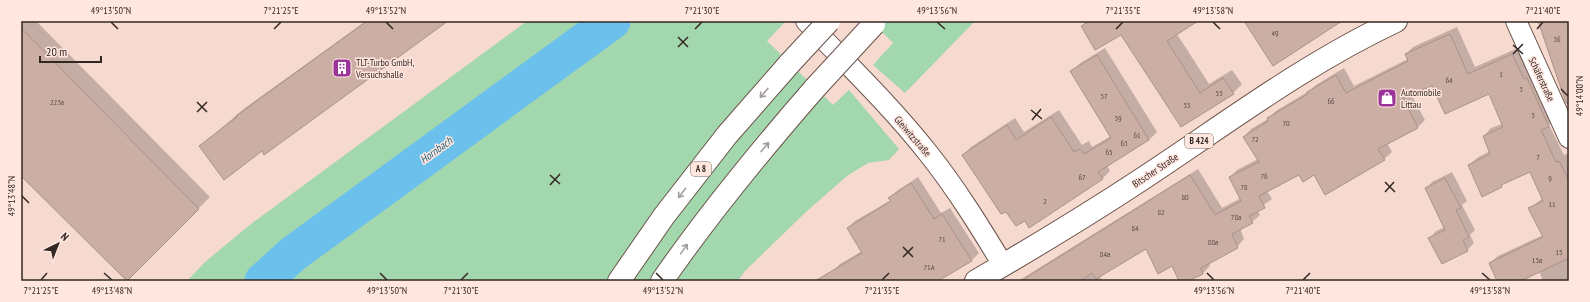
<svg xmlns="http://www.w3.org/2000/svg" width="1590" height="302" font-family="'PT Sans Narrow',sans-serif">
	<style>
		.green { fill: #a3d7ad }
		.shadow { fill: #0003 }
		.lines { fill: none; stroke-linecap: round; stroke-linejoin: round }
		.river { stroke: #6bc0ec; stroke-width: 37 }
		.building { fill: #cbafa5; stroke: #ac9188 }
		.minor-casing { stroke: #6a5249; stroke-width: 22 }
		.primary-casing { stroke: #6a5249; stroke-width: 24 }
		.motorway-casing { stroke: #6a5249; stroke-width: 24 }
		.minor { stroke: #fff; stroke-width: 20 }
		.primary { stroke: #fff; stroke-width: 22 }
		.motorway { stroke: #fff; stroke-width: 22 }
		.motorway-bridge-casing { stroke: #6a5249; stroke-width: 24; stroke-linecap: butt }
		.motorway-bridge { stroke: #fff; stroke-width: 22 }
		.oneway { stroke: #a39e9c }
		.ticks { fill: none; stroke: #322723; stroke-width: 1.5 }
		.labels { text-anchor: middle; stroke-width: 3; stroke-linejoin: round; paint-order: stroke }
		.number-label { font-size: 8px; fill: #584944 }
		.shield { fill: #ffe7df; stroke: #70615b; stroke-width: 1 }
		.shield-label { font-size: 9px; font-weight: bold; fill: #322723 }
		.poi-label { font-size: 10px; fill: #322723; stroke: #ffe7df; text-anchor: start }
		.street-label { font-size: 10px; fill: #322723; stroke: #ffe7df }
		.water-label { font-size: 11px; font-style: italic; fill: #1d5e7c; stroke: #ffe7df }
		.neatline { fill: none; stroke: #322723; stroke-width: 1.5 }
		.ticks-label { font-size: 10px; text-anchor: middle; fill: #322723 }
	</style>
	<rect width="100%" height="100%" fill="#f6d9cf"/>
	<g class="green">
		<polygon points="527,21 783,21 784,23 767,41 833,105 849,90 899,149 889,160 868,163 847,176 807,211 745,271 738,281 187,281 205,262 251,224"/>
		<polygon points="871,21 975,21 905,93 873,65 893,43"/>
	</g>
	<g class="shadow">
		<polygon points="21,21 36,21 210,197 126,280 21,174"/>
		<polygon points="366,21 446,21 262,150 200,146 245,108"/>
		<polygon points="1087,21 1196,21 1177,34 1209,84 1232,70 1242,84 1233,93 1181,126 1121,33 1082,26"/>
		<polygon points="1457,27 1475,67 1520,47 1556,119 1549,125 1564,155 1567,154 1569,159 1569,281 1543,281 1539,271 1518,281 1498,281 1490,263 1498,256 1543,235 1530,208 1543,198 1530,171 1505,182 1501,186 1469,165 1477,158 1490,151 1484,136 1491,128 1502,124 1489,93 1432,84 1411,94 1425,120 1418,127 1387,143 1392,152 1384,159 1314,174 1300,174 1267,191 1272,199 1257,210 1260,215 1252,222 1240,228 1244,239 1237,247 1209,262 1210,266 1203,273 1185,281 1180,281 1173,264 1146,247 1100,276 1102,281 1018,281 1198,169 1222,208 1241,198 1230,177 1237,170 1258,159 1244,137 1251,129 1268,119 1276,111 1309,91 1316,85 1344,68 1354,86 1408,59 1406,54 1413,47"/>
		<polygon points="1105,48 1157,132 1149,140 1107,165 1110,171 1102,179 1025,220 1006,210 963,155 971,147 1015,118 1024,132 1059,110 1082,145 1089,141 1092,147 1111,136 1072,72 1079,64"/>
		<polygon points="1452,172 1467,201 1462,205 1475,230 1470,235 1474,243 1467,250 1430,238 1436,231 1445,227 1426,189 1432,182"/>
		<polygon points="918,177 941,213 950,208 979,253 972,260 936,281 839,281 833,271 840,264 862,251 848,228 855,221 891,200 890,198 897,191"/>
	</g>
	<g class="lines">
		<polyline class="river" points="263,281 293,254 612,21"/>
	</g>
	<g class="building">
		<polygon points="367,21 448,21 264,155 262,151 224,180 199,146 237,117 236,116"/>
		<polygon points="1090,21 1198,21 1167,41 1200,93 1223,78 1234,94 1181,127 1121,35 1095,50 1081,26"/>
		<polygon points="1244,21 1342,21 1273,66"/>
		<polygon points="1538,21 1569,21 1569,103 1566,103"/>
		<polygon points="21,28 199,209 127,281 21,176"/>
		<polygon points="1450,34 1468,74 1512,54 1524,79 1527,78 1549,127 1541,130 1556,162 1559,161 1569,181 1569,258 1521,281 1497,281 1489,263 1543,237 1528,208 1543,201 1530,172 1501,185 1502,187 1482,197 1468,165 1490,154 1483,136 1503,127 1489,94 1445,114 1432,86 1403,98 1418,128 1378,149 1385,160 1325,195 1314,175 1303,182 1299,175 1259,196 1265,208 1249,216 1253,223 1232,234 1238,248 1201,268 1203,274 1188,281 1179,281 1172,266 1158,274 1146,249 1096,279 1092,273 1080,281 1021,281 1190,175 1215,215 1241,201 1229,177 1259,162 1243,137 1268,121 1267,118 1308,94 1307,92 1336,75 1346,93 1408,61 1405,54"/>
		<polygon points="1097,55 1149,140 1098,172 1103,179 1029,228 1025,221 1016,226 1006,212 1001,214 962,155 1007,125 1016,140 1051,117 1074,152 1080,149 1084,154 1111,138 1070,71"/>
		<polygon points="1445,178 1461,208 1456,210 1469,237 1463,240 1468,251 1442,264 1428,238 1445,230 1425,188"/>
		<polygon points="911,183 934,219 942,214 972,261 938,281 815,281 862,253 847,228 891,201 888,198"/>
	</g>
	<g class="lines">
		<defs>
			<g id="minor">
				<path d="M806,21c41,43 85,85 122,132 28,35 52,74 75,112"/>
				<polyline points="1516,21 1569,138"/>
			</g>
			<path id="primary" d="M976,281c55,-32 110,-65 163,-100 84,-55 165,-117 257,-160"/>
			<g id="motorway">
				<polyline points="619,281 664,216 727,135 790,63"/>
				<path d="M662,281c47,-68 99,-131 153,-193"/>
			</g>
		</defs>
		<use href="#minor" class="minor-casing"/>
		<use href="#primary" class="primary-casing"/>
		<use href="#motorway" class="motorway-casing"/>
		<use href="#minor" class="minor"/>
		<use href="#primary" class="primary"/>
		<use href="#motorway" class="motorway"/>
		<defs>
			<g id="motorway-bridge">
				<polyline points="790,63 829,21"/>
				<polyline points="815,88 874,24"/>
			</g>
		</defs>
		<use href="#motorway-bridge" class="motorway-bridge-casing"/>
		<use href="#motorway-bridge" class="motorway-bridge"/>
	</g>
	<defs><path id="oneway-shaft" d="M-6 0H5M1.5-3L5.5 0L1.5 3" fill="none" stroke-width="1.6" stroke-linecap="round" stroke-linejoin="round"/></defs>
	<g class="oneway">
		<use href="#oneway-shaft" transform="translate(764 93) rotate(131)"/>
		<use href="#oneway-shaft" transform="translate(765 147) rotate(-49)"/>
		<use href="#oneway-shaft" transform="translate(682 193) rotate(128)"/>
		<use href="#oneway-shaft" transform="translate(684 249) rotate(-55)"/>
	</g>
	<path class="ticks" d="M111,22l7,7M386,22l7,7M937,22l8,7M1213,22l7,7M274,29l7,-7M695,29l7,-7M1116,29l7,-7M1537,29l6,-7M678,37l10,10M1513,45l10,9M678,47l10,-10M1513,54l10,-10M1561,89l7,7M197,102l10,10M1031,110l11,9M197,112l10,-10M1032,120l9,-11M550,175l10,9M1385,182l10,10M550,185l10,-11M1385,192l9,-10M22,196l7,7M903,247l10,10M903,257l10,-10M104,273l8,7M380,273l7,7M656,273l7,7M1207,273l7,7M1482,273l8,7M41,280l6,-7M461,280l7,-7M882,280l7,-7M1303,280l7,-7"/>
	<defs>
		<symbol id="building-square" viewBox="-11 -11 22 22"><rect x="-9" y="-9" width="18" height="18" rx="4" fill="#9a369b" stroke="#ffe7df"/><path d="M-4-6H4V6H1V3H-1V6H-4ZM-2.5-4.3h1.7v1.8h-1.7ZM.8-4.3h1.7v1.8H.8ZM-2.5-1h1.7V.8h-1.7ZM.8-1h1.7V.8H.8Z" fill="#fff"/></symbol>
		<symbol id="shop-square" viewBox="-11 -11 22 22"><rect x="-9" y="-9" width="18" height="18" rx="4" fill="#9a369b" stroke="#ffe7df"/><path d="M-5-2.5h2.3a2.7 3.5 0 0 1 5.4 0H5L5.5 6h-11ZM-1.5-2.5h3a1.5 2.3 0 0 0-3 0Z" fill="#fff"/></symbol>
	</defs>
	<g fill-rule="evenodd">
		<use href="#building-square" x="331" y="57" width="22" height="22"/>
		<use href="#shop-square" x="1376" y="87" width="22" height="22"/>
	</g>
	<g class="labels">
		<g class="number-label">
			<text x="1275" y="36">49</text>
			<text x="1557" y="42">56</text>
			<text x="1501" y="77">1</text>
			<text x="1449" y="83">64</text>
			<text x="1521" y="92">3</text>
			<text x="1219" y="96">53</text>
			<text x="1104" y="99">57</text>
			<text x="1331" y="104">66</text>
			<text x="57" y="105">223a</text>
			<text x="1187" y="108">55</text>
			<text x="1533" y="118">5</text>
			<text x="1118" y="121">59</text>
			<text x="1286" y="126">70</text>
			<text x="1137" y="138">61</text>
			<text x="1255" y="142">72</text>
			<text x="1124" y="146">63</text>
			<text x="1109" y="155">65</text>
			<text x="1538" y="160">7</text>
			<text x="1264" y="179">76</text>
			<text x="1082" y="180">67</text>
			<text x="1550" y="181">9</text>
			<text x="1244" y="190">78</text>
			<text x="1185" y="200">80</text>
			<text x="1045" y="204">2</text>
			<text x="1552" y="207">11</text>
			<text x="1161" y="215">82</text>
			<text x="1236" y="220">78a</text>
			<text x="1135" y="231">84</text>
			<text x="942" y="242">71</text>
			<text x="1213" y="245">80a</text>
			<text x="1559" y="255">15</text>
			<text x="1105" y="257">84a</text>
			<text x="1537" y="263">15a</text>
			<text x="929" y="270">71A</text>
		</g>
		<g class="shield">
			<rect x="1185" y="134" width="28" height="14" rx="3"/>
			<rect x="691" y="162" width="20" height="14" rx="3"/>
		</g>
		<g class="shield-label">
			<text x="1199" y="144">B 424</text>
			<text x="701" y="172">A 8</text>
		</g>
		<g class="poi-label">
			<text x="356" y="66">TLT-Turbo GmbH,<tspan x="356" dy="12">Versuchshalle</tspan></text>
			<text x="1401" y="96">Automobile<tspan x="1401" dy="12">Littau</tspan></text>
		</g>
		<g class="street-label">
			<text transform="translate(1542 79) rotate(65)" y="4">Schäferstraße</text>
			<text transform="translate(913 136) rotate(49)" y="4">Gleiwitzstraße</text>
			<text transform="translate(1155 170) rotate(-34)" y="4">Bitscher Straße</text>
		</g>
		<g class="water-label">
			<text transform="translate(436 150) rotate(-36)" y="4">Hornbach</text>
		</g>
	</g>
	<rect width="1590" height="302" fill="none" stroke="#ffe7df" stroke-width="44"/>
	<g transform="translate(58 244) rotate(43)" stroke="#ffe7df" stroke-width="3" paint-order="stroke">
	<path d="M0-3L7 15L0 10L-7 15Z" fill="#322723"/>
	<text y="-6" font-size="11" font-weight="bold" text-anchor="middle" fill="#322723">N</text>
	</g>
	<path d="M40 56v6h61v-6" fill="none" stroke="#322723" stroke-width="2"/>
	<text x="46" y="56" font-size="12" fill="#322723" stroke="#ffe7df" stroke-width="3" paint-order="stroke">20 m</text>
	<rect x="22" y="22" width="1546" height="258" class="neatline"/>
	<g class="ticks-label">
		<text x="111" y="14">49°13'50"N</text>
		<text x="281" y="14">7°21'25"E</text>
		<text x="386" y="14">49°13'52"N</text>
		<text x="702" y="14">7°21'30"E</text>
		<text x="937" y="14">49°13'56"N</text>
		<text x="1123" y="14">7°21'35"E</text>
		<text x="1213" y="14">49°13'58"N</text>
		<text x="1543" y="14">7°21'40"E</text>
		<text transform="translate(1579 96) rotate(-90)" y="4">49°14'00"N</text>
		<text transform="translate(11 196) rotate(-90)" y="4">49°13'48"N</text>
		<text x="41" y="294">7°21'25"E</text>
		<text x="112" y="294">49°13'48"N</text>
		<text x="387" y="294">49°13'50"N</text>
		<text x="461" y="294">7°21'30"E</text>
		<text x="663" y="294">49°13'52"N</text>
		<text x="882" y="294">7°21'35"E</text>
		<text x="1214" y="294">49°13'56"N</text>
		<text x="1303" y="294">7°21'40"E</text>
		<text x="1490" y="294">49°13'58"N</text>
	</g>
</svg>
